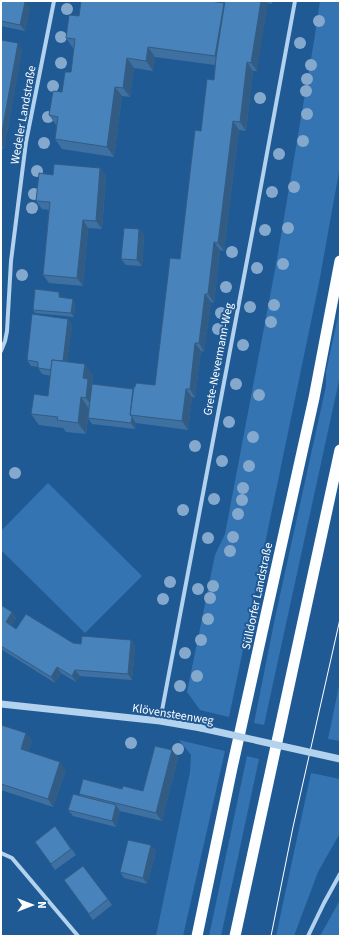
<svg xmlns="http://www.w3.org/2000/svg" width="341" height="937" font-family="'Source Sans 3',sans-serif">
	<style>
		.green { fill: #3474b2 }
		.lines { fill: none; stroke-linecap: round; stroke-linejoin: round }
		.minor { stroke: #b2d2ee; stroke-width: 4 }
		.tertiary { stroke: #b2d2ee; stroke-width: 7 }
		.trunk { stroke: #fcfeff; stroke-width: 11 }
		.tram { stroke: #fff; stroke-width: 1 }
		.tertiary-bridge { stroke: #b2d2ee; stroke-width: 7 }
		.tree { fill: #85a9cd }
		.wall { fill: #3e71a1 }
		.shaded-wall { fill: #325c83 }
		.building { fill: #4883bb; stroke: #325c83 }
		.labels { text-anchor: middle; stroke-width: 4; stroke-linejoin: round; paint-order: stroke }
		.street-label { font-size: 12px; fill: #fff; stroke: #1f5a95 }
	</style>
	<rect width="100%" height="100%" fill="#1f5a95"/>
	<g class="green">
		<polygon points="320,1 340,1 340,166 319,283 229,717 200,710 187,692 215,555 225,534 277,259 314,41"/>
		<polygon points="340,307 340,376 264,725 254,723 275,618 326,386 326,372"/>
		<polygon points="48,483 142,576 85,633 1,550 1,531"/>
		<polygon points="340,681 340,741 328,739"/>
		<polygon points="179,740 225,751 183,936 156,936 190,772 191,755"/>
		<polygon points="247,756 259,759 221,936 209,936"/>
		<polygon points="311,773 340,779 340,833 318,872 294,936 276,936"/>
		<polygon points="340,900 340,936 320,936"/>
	</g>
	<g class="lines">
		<g class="minor">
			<polyline points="1,351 5,341 7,331 11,261 26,142 54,1"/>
			<polyline points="160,721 256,213 295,1"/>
			<polyline points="1,853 12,858 78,936"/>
			<polyline points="308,936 324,903 340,874"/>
		</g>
		<polyline class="tertiary" points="1,704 160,721 201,728"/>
		<g class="trunk">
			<polyline points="197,936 232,768 314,398 340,261"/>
			<polyline points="235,936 340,450"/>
		</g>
		<polyline class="tram" points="271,936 293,827 340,619"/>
		<polyline class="tertiary-bridge" points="201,728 340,759"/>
	</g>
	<g class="tree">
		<circle cx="67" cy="9" r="6"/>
		<circle cx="319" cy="21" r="6"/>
		<circle cx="61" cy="37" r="6"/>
		<circle cx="300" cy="43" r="6"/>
		<circle cx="61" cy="63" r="6"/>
		<circle cx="311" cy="65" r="6"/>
		<circle cx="307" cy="79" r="6"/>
		<circle cx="53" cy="86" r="6"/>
		<circle cx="306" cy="91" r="6"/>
		<circle cx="260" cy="98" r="6"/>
		<circle cx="307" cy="114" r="6"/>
		<circle cx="48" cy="117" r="6"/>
		<circle cx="303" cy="141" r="6"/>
		<circle cx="44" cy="143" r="6"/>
		<circle cx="279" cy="154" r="6"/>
		<circle cx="37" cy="171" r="6"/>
		<circle cx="294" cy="187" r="6"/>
		<circle cx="272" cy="192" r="6"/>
		<circle cx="34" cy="194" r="6"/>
		<circle cx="32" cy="208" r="6"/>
		<circle cx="288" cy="228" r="6"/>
		<circle cx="265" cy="230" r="6"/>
		<circle cx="232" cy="252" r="6"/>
		<circle cx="283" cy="264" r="6"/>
		<circle cx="257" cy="268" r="6"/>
		<circle cx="22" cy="275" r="6"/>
		<circle cx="226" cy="287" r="6"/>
		<circle cx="274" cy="305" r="6"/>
		<circle cx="250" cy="307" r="6"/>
		<circle cx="221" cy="313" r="6"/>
		<circle cx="271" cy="322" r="6"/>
		<circle cx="218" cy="329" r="6"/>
		<circle cx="243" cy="345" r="6"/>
		<circle cx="236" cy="384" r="6"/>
		<circle cx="259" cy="395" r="6"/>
		<circle cx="229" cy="422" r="6"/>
		<circle cx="253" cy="437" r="6"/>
		<circle cx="195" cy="446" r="6"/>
		<circle cx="222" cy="461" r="6"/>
		<circle cx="249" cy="466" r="6"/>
		<circle cx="15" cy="473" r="6"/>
		<circle cx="243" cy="488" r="6"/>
		<circle cx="214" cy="499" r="6"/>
		<circle cx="242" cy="500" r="6"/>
		<circle cx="183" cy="510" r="6"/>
		<circle cx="238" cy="514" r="6"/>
		<circle cx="233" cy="537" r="6"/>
		<circle cx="208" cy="538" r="6"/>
		<circle cx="230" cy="551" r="6"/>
		<circle cx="170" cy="582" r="6"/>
		<circle cx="213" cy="586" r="6"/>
		<circle cx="198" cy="589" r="6"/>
		<circle cx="210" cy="598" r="6"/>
		<circle cx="163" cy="599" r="6"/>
		<circle cx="208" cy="619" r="6"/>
		<circle cx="201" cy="640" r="6"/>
		<circle cx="185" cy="653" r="6"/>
		<circle cx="197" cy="676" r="6"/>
		<circle cx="180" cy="686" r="6"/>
		<circle cx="131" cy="743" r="6"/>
		<circle cx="178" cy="749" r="6"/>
	</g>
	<g class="wall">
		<polygon points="1,1 30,8 25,31 1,26"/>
		<polygon points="225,1 272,1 272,4 267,3 257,71 253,71 246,131 239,130 224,251 220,250 214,303 211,302 204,352 201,351 195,398 192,397 188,430 136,423 135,429 92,424 88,418 86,434 66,432 63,428 39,425 31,414 48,396 51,376 42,374 38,368 38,367 31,366 27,360 68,319 72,325 67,362 93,375 92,384 133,389 135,387 155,385 180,259 201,131 214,80 215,65 155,57 153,71 134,68 130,97 122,96 114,157 62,149 55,139 57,125 56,125 49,115 62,92 71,72 74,48 73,48 66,38 79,16 224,3 224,4"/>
		<polygon points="1,40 22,50 4,149 1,148"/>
		<polygon points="100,168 106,176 102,229 88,228 83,286 49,283 43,275 49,210 42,209 36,201 53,175"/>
		<polygon points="139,229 144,235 142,266 126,265 121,259"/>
		<polygon points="61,295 61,298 75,302 74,317 35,313 33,310"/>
		<polygon points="1,605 12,612 16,618 11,626 16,629 73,643 81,644 131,640 135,646 132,680 80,676 76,682 61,673 55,683 1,649"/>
		<polygon points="1,725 26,733 32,741 28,751 66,770 53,807 1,790"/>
		<polygon points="172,750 178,758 162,821 120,811 116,827 73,816 68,810 81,796 79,794 122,789 143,791"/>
		<polygon points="55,826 76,855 55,870 35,842"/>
		<polygon points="151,845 156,852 147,884 124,878 120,872"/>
		<polygon points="68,886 108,899 112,905 93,920"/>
	</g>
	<g class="shaded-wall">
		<polygon points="261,1 266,1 268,3 257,71 251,63"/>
		<polygon points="25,2 30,8 25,31 20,25"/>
		<polygon points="224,3 230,13 222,66 215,56"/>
		<polygon points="18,43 22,50 4,149 1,144 1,137"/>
		<polygon points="148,47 155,57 153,71 146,61"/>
		<polygon points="127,58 134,68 130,97 123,88"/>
		<polygon points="247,62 253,71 246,131 240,122"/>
		<polygon points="115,87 122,96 114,157 107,147"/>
		<polygon points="233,121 239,130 224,251 218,243"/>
		<polygon points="100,168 106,176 102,229 96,221"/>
		<polygon points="83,220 88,228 83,286 77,278"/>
		<polygon points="139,229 144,235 142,266 137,260"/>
		<polygon points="214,242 220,250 214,303 208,294"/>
		<polygon points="59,292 61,295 61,301 59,297"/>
		<polygon points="205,294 211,302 204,352 199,343"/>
		<polygon points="73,299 75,302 74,317 71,313"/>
		<polygon points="68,319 72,325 66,372 62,366"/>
		<polygon points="195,343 201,351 195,398 190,389"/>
		<polygon points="85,364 93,375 92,384 94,409 86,398 83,378"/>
		<polygon points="186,389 192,397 188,430 182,421"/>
		<polygon points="81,397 89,409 86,434 78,423"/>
		<polygon points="132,417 136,423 135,429 131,423"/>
		<polygon points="12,612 16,618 10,629 6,622"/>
		<polygon points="131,640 135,646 132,680 128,674"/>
		<polygon points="57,667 61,673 55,683 51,677"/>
		<polygon points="75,670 80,676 76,682 72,676"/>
		<polygon points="26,733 32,741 26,757 21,749"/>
		<polygon points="172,750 178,758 162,821 156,813"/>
		<polygon points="60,762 66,770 53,807 48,799"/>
		<polygon points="116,805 120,811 116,827 112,821"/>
		<polygon points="151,845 156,852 147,884 143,878"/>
	</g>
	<g class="building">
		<polygon points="1,1 23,1 25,2 20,25 1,21"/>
		<polygon points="81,1 210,1 224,3 215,56 148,47 146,61 127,58 123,88 115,87 107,147 55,139 58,117 49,115 53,91 62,92 65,72 71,72 75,39 66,38 69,15 79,16"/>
		<polygon points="225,1 261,1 251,63 247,62 240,122 233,121 218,243 214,242 208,294 205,294 199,343 195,343 190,389 186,389 182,421 130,415 134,387 135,387 136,383 155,385 170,258 180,259 195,130 201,131 207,79 214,80 216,58"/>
		<polygon points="1,40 18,43 1,137"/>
		<polygon points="54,164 100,168 96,221 83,220 77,278 43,275 50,202 36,201 39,173 53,175"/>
		<polygon points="124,228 139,229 137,260 121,259"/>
		<polygon points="35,289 59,292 59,297 73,299 71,313 33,310"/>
		<polygon points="32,314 68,319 63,361 52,360 51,370 38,368 38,362 27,360"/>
		<polygon points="52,360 85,364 83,378 88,379 86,398 81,397 78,423 57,420 58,417 31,414 34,394 48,396"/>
		<polygon points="92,384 133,389 130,415 132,417 131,423 88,418"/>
		<polygon points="1,605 12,612 6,622 16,629 26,614 73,643 81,644 82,636 131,640 128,674 75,670 72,676 57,667 51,677 1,646"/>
		<polygon points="1,725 26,733 21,749 60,762 48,799 1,784"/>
		<polygon points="155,746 172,750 156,813 79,794 83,779 122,789 123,786 143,791"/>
		<polygon points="73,794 116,805 112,821 68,810"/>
		<polygon points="55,826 71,849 51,864 35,842"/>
		<polygon points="128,840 151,845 143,878 120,872"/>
		<polygon points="83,866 108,899 89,914 64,880"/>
	</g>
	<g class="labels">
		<g class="street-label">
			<text transform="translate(23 115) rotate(-80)" y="4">Wedeler Landstraße</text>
			<text transform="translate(218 359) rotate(-79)" y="4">Grete-Nevermann-Weg</text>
			<text transform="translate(257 596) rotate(-78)" y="4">Sülldorfer Landstraße</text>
			<text transform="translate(173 714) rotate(9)" y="4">Klövensteenweg</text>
		</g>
	</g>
	<rect width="341" height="937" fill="none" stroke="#ffffff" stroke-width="4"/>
	<g transform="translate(32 905) rotate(90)" stroke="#1f5a95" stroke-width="3" paint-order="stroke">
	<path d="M0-3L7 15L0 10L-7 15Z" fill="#ffffff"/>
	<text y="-6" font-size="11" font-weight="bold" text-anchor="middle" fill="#ffffff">N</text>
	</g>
</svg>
